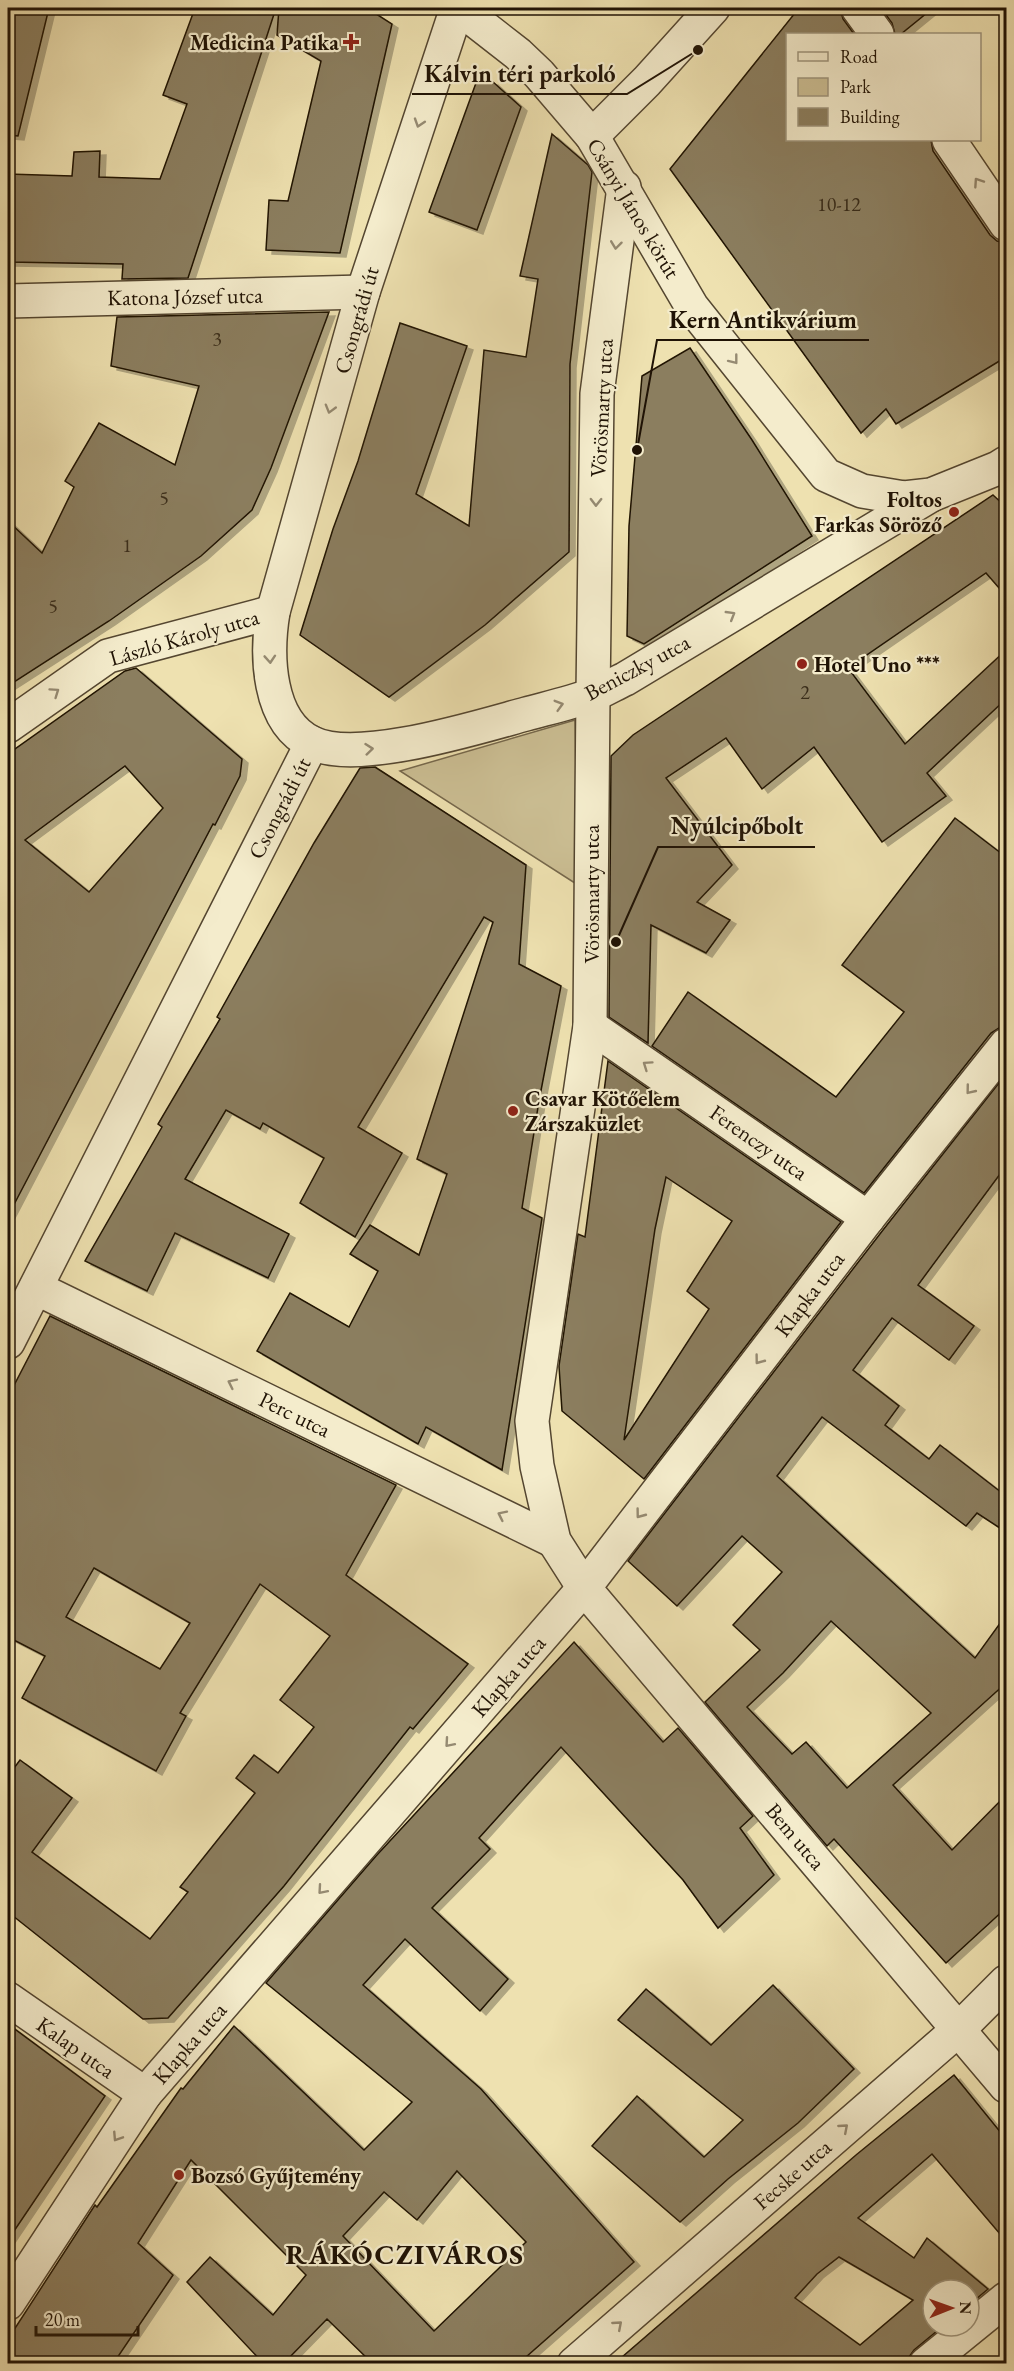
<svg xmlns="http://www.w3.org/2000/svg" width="1014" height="2371" font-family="'EB Garamond',serif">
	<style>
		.green { fill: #cbbe93; stroke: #76684c; stroke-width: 1.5 }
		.building { fill: #8b7e5e; stroke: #201305; stroke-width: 1.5; fill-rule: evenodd; filter: url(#shadow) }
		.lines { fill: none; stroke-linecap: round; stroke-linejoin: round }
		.minor-casing { stroke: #544630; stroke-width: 36 }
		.tertiary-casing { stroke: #544630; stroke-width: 36 }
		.minor { stroke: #f4eccc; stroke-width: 33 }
		.tertiary { stroke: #f4eccc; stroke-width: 33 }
		.oneway { stroke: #958a72 }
		.poi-dot { fill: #8f2418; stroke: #f4eccc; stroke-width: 2 }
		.labels { text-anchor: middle; stroke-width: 4.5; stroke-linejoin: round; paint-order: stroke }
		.number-label { font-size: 20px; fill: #3b2e1b }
		.poi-label { font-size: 22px; font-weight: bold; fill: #201305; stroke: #f4eccc; text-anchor: start }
		.street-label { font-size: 22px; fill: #201305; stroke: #f4eccc }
		.district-label { font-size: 28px; font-weight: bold; letter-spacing: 1.5px; fill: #201305; stroke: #f4eccc }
		.leader { fill: none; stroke: #201305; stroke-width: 2 }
		.callout-dot { fill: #201305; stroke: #f4eccc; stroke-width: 2 }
		.callout-label { font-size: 24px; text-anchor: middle; font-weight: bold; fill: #201305; stroke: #f4eccc; stroke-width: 4.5; stroke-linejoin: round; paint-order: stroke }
	</style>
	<defs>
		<filter id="shadow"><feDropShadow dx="6" dy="4" stdDeviation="0" flood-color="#0004"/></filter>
	</defs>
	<rect width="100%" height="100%" fill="#eee1b0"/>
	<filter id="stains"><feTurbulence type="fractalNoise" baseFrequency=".00333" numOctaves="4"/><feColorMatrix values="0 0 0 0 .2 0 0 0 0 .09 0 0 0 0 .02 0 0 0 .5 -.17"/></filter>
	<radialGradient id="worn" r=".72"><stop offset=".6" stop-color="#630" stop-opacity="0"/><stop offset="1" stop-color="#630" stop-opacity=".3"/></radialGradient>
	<polygon class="green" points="575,720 578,885 400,771"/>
	<g class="building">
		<polygon points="8,8 49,8 18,136 8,135"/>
		<polygon points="195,8 276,8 188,278 122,279 123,264 8,262 8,174 72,176 74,152 100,151 99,177 160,179 187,104 163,95"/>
		<polygon points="279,8 367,8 392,24 340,253 266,250 269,200 288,201 321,61 277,35"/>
		<polygon points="799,8 840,8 843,19 854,34 788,34 788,140 931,140 933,151 990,235 997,241 1006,243 1006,357 896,424 886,409 861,433 670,169"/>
		<polygon points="881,8 933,8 901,34 895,34 892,23"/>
		<polygon points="492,81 521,107 477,230 429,212 476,83"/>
		<polygon points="552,134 588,165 592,172 570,364 569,552 485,625 389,697 300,635 333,529 358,461 400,323 467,346 416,494 469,526 484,350 526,357 538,279 520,276"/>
		<polygon points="329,312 271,468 252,510 201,556 109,621 8,686 8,521 42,553 74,487 65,481 99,423 175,465 199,386 111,366 117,317"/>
		<polygon points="690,348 752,440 812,536 644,644 627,636 629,526 642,376"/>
		<polygon points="993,495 1006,507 1006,596 986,573 848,668 905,744 1006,650 1006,699 927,773 946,796 882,842 814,747 762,789 726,738 666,778 732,865 697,902 730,920 706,953 651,925 648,1043 609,1017 611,756 633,735"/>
		<path d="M136,668l106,91 -2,17 -25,49 -2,-1 -205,392v-462l117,-83zM125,766l38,42 -74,84 -64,-52z"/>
		<polygon points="375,767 526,865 519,964 561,986 539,1101 522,1208 542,1218 502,1470 426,1427 418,1444 257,1351 290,1293 349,1327 378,1271 350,1254 370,1225 419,1255 447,1174 417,1159 493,922 484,917 358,1127 402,1153 355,1237 300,1203 324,1158 263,1123 260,1129 226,1110 185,1179 289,1234 268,1278 175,1233 147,1291 85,1261 162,1127 158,1124 220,1019 217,1017 314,843 360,768"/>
		<polygon points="955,818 1006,857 1006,1027 999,1028 991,1033 864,1193 652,1046 688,992 836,1097 904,1012 842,965"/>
		<path d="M608,1061l233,161 -197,257 -82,-68 -3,-45 19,-132 7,3zM666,1177l66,44 -45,70 22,18 -85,131 31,-211z"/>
		<path d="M1006,1074v92l-88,119 56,41 -25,34 -57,-42 -39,52 46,36 -14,19 44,34 11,-14 66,51v36l-29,-19 -11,13 -144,-109 -45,59 198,182 31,-43v68l-113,102 59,65 54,-55v113l-60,55 -112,-124 -7,7 -122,-144 55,-52 -27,-25 49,-53 -40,-36 -65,70 -49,-45 255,-331zM831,1621l100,92 -84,75 -41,-46 -14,12 -45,-47 36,-34z"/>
		<path d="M50,1316l346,169 -50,90 122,89 -55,65 -3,-2 -126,159 -116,132 -25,1 -135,-107v-136l12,-16 52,38 -40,54 118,87 38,-47 -8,-5 75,-94 -19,-15 18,-23 24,18 36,-46 -34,-27 50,-64 -70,-52 -80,129 6,3 -30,55 -134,-73 23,-42 -37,-19v-240zM94,1568l96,55 -30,46 -94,-52z"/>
		<path d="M574,1642l89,100 15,-14 75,88 -13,12 34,47 -56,53 -35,-48 -122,-133 -82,91 11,11 -58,59 76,71 -28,32 -75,-72 -42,46 118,104 153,173 -116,102h-145l-46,-45 -44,45h-19l-77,-82 23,-25 63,58 33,-40 -115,-115 -53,83 35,32 -60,89h-105v-25l87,-134 2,2 84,-119 2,1 51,-63 130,124 48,-48 -146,-119 110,-127zM457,2171l69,71 -92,89 -91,-95 41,-44 33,28z"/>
		<polygon points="773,1985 854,2069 798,2123 728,2179 680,2222 592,2146 637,2096 704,2157 743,2120 618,2020 646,1989 711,2045"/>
		<polygon points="8,2024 105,2096 8,2240"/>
		<path d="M954,2075l52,64v102l-74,-87 -74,64 56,40 13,-20 61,51 -19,16v-15h-36v36h10l-29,24 -5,7 -1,7h-294l242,-209zM839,2257l74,43 -53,45 -65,-47 22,-24z"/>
	</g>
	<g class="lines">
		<defs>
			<g id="minor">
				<polyline points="858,8 877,34"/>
				<polyline points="592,136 647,81 713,8"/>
				<polyline points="949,140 1006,224"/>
				<polyline points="8,301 363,292"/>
				<polyline points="593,695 597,394 624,187"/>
				<polyline points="8,726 108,656 273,612"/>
				<polyline points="590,1026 868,1218"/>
				<polyline points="36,1288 554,1541"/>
				<polyline points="8,1999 145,2094"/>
				<polyline points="8,2303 145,2094 584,1588 868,1218 1006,1045"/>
				<polyline points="574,2364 959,2029 1006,1982"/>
				<polyline points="926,2364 1006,2299"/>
			</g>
			<g id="tertiary">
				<path d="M457,8l-94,284 -90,320c-7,42 -6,110 39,131 45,22 166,-16 214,-29 22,-6 45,-11 66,-19 11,-4 22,-11 33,-16l306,-184"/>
				<polyline points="459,8 518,54 539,74 592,136 692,307 826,475 862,491 904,498 931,495 998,468 1006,463"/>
				<polyline points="593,695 590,1026 532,1421 537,1466 554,1541 584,1588 1006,2086"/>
				<polyline points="8,1342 312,743"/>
			</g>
		</defs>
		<use href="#minor" class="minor-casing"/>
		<use href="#tertiary" class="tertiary-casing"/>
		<use href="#minor" class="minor"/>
		<use href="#tertiary" class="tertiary"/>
	</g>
	<defs><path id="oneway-chevron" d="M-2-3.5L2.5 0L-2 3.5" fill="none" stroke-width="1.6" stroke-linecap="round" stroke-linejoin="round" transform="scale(1.5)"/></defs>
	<g class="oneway">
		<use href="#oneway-chevron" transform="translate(419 123) rotate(108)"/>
		<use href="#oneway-chevron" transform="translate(978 182) rotate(-124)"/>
		<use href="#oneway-chevron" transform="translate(616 245) rotate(97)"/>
		<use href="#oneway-chevron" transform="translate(734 360) rotate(52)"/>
		<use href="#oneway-chevron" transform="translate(330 409) rotate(106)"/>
		<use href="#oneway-chevron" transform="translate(596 502) rotate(91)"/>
		<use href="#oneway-chevron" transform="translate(731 615) rotate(-31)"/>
		<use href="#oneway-chevron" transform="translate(270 659) rotate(86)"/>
		<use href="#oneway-chevron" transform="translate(55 692) rotate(-35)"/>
		<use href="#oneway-chevron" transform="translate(559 705) rotate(-16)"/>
		<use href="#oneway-chevron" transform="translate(369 749) rotate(-6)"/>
		<use href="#oneway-chevron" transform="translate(647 1065) rotate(-145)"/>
		<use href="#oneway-chevron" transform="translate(970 1090) rotate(129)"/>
		<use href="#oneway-chevron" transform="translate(759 1360) rotate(127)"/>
		<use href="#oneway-chevron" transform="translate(232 1383) rotate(-154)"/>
		<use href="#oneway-chevron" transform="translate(640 1514) rotate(127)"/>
		<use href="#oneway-chevron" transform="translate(502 1515) rotate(-154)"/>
		<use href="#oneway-chevron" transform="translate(449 1743) rotate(131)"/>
		<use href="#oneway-chevron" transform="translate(322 1890) rotate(131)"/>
		<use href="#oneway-chevron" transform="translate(844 2128) rotate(-41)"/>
		<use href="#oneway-chevron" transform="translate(117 2137) rotate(123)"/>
		<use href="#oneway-chevron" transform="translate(618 2325) rotate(-41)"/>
	</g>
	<g class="poi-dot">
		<path d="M348 33h6v6h6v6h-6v6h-6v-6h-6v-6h6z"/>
		<circle cx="954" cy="512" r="6"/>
		<circle cx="802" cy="664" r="6"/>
		<circle cx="513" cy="1111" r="6"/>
		<circle cx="179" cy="2175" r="6"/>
	</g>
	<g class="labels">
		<g class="number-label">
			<text x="839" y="211">10-12</text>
			<text x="217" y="346">3</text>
			<text x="164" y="505">5</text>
			<text x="127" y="552">1</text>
			<text x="53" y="613">5</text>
			<text x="805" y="699">2</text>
		</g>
		<g class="poi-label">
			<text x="339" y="50" text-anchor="end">Medicina Patika</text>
			<text x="942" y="507" text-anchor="end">Foltos<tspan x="942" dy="25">Farkas Söröző</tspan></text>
			<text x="814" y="672">Hotel Uno ***</text>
			<text x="525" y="1106">Csavar Kötőelem<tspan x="525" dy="25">Zárszaküzlet</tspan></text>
			<text x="191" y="2183">Bozsó Gyűjtemény</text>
		</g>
		<g class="street-label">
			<text transform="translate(634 208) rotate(59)" y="8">Csányi János körút</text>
			<text transform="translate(185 296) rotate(-1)" y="8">Katona József utca</text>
			<text transform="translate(356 320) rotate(-74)" y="8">Csongrádi út</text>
			<text transform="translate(601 408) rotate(-87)" y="8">Vörösmarty utca</text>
			<text transform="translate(184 637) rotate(-16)" y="8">László Károly utca</text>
			<text transform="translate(637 667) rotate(-28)" y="8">Beniczky utca</text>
			<text transform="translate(279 808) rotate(-63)" y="8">Csongrádi út</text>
			<text transform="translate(591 894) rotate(-90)" y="8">Vörösmarty utca</text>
			<text transform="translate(759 1142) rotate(35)" y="8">Ferenczy utca</text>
			<text transform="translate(809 1294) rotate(-53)" y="8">Klapka utca</text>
			<text transform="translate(295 1414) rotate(26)" y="8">Perc utca</text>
			<text transform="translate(508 1676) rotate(-49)" y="8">Klapka utca</text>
			<text transform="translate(796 1836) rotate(50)" y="8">Bem utca</text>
			<text transform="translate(189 2043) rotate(-49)" y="8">Klapka utca</text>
			<text transform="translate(76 2047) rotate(35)" y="8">Kalap utca</text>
			<text transform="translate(792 2174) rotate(-41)" y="8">Fecske utca</text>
		</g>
		<g class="district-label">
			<text x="405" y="2264">RÁKÓCZIVÁROS</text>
		</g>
	</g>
	<path class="leader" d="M698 50L627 94H412M637 450L657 340H869M616 942L658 847H815"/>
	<g class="callout-dot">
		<circle cx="698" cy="50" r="6"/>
		<circle cx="637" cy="450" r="6"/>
		<circle cx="616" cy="942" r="6"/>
	</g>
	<g class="callout-label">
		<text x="520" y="82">Kálvin téri parkoló</text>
		<text x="763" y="328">Kern Antikvárium</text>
		<text x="737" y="834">Nyúlcipőbolt</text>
	</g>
	<rect width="1014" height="2371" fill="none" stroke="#eee1b0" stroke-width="30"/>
	<rect x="9" y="9" width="996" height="2353" fill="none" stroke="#201305" stroke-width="3"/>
	<rect x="15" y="15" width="984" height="2341" fill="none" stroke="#201305" stroke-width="1.5"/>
	<rect x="786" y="33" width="195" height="108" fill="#f4eccc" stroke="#9f957c" stroke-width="1.5"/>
	<rect x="798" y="52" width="30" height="9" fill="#f4eccc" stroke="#9f957c" stroke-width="1.5"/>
	<text x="840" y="63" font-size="18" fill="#201305">Road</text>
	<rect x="798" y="78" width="30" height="18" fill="#cbbe93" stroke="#9f957c" stroke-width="1.5"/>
	<text x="840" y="93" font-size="18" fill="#201305">Park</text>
	<rect x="798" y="108" width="30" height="18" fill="#8b7e5e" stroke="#9f957c" stroke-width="1.5"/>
	<text x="840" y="123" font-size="18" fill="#201305">Building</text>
	<g transform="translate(951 2308) rotate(89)"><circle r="28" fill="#f4eccc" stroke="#9f957c" stroke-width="1.5"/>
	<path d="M0-4.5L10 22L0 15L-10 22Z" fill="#8f2418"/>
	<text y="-9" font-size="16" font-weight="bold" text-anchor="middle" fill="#201305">N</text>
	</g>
	<path d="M36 2326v9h102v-9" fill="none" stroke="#201305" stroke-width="3"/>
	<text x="45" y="2326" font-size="18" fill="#201305" stroke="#f4eccc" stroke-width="4.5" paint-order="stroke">20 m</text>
	<rect width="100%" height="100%" filter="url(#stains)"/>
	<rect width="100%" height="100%" fill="url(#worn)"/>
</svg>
